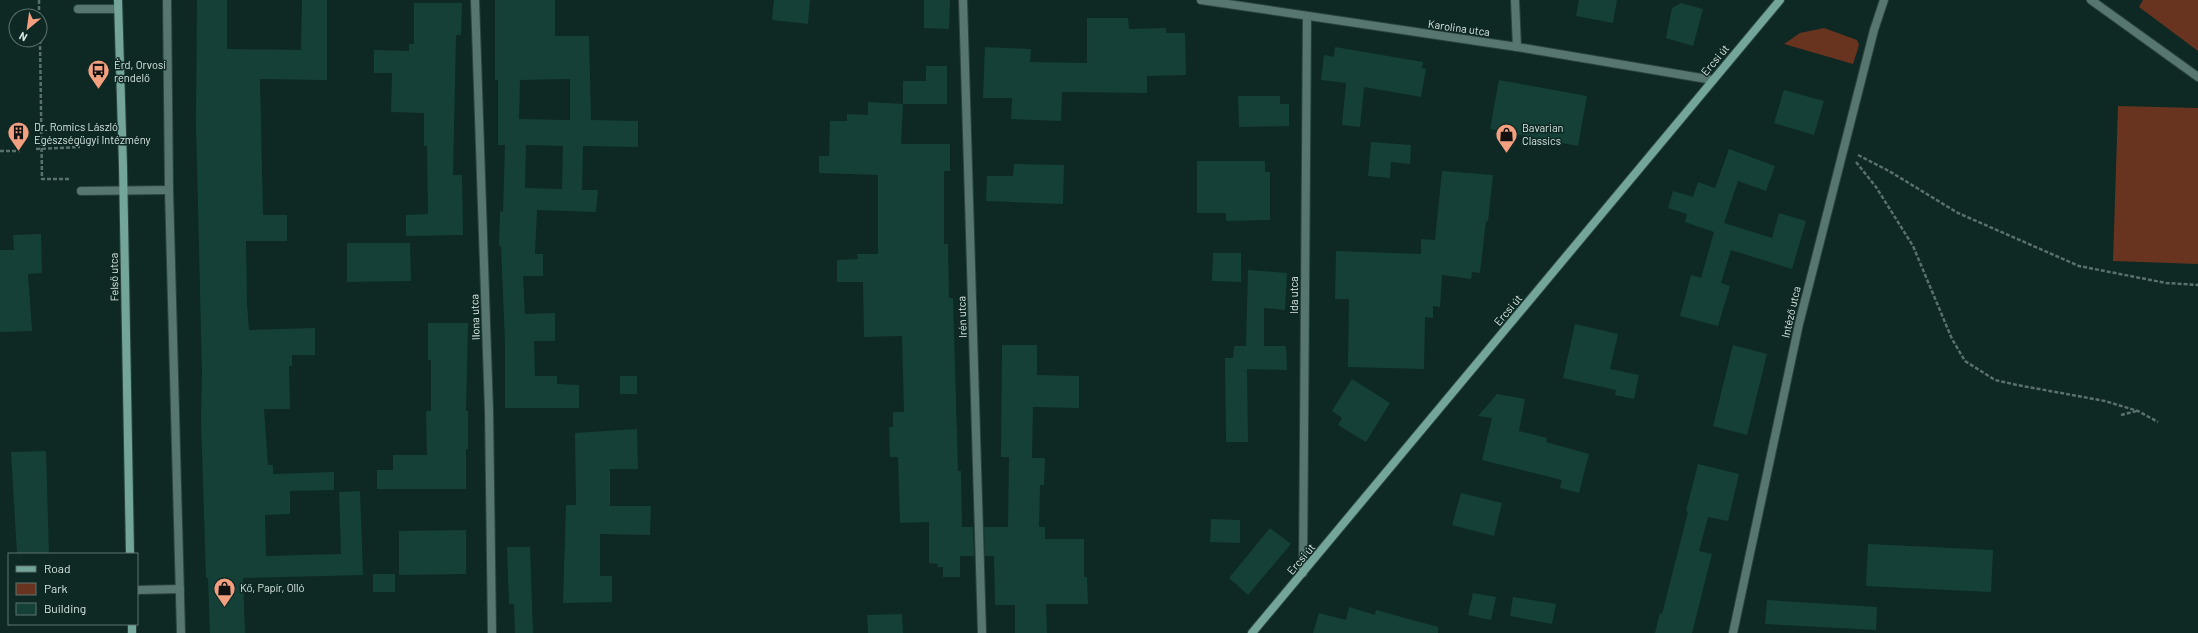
<svg xmlns="http://www.w3.org/2000/svg" width="2198" height="633" font-family="Barlow,sans-serif">
	<style>
		.green { fill: #683420 }
		.building { fill: #154038; fill-rule: evenodd }
		.lines { fill: none; stroke-linecap: round; stroke-linejoin: round }
		.lane-casing { stroke: #2a433e; stroke-width: 10 }
		.street-casing { stroke: #2a433e; stroke-width: 10 }
		.secondary-casing { stroke: #2a433e; stroke-width: 10 }
		.path { stroke: #5a706b; stroke-width: 2.5; stroke-dasharray: 4 2; stroke-linecap: butt }
		.lane { stroke: #57766f; stroke-width: 8 }
		.street { stroke: #57766f; stroke-width: 8 }
		.secondary { stroke: #73a59a; stroke-width: 8 }
		.labels { text-anchor: middle; stroke-width: 3; stroke-linejoin: round; paint-order: stroke }
		.street-label { font-size: 11px; fill: #d8e7e3; stroke: #0e2823 }
		.poi-label { font-size: 11px; fill: #d8e7e3; stroke: #0e2823; text-anchor: start }
	</style>
	<rect width="100%" height="100%" fill="#0e2823"/>
	<g class="green">
		<polygon points="2143,0 2198,0 2198,51 2139,7"/>
		<polygon points="1824,28 1857,40 1859,45 1853,64 1784,44 1800,33"/>
		<polygon points="2118,106 2198,108 2198,264 2113,261"/>
	</g>
	<g class="building">
		<polygon points="197,0 227,0 227,49 301,50 302,0 327,0 327,80 260,79 263,215 287,215 287,241 246,241 247,303 249,330 315,328 315,355 292,355 292,366 289,366 290,409 264,409 268,465 273,465 273,474 334,472 334,490 290,491 290,514 265,515 266,556 341,554 339,492 360,491 363,575 243,578 245,633 210,633 208,578 206,578 201,419 202,373 196,124"/>
		<path d="M495,0h60v36h34l2,84 47,1v26l-55,-1 -1,44h16l-2,22 -59,-2 -2,44h8v22h-20l2,38 30,-1v28h-21l1,35h22v8l22,1v23h-74v-66l-4,-96h-2l1,-35 3,1 2,-67h-7v-65h-3zM570,79v41l-51,-1 1,-39zM526,145l37,1 -1,43 -37,-1z"/>
		<polygon points="774,0 810,0 808,24 772,20"/>
		<polygon points="924,0 950,0 949,29 924,28"/>
		<polygon points="1579,0 1617,0 1613,23 1576,16"/>
		<polygon points="414,3 462,3 461,35 456,35 453,175 462,175 463,235 406,236 406,215 428,214 427,146 424,146 424,113 391,112 392,73 374,73 374,50 409,51 409,44 414,44"/>
		<polygon points="1681,3 1703,9 1693,46 1666,38 1672,8"/>
		<polygon points="1087,18 1128,18 1129,29 1166,28 1166,33 1185,33 1186,75 1147,76 1147,93 1062,92 1061,121 1011,119 1012,98 983,98 985,47 1031,49 1030,62 1087,63"/>
		<polygon points="1335,47 1423,62 1422,68 1426,69 1421,97 1364,87 1360,127 1342,125 1346,83 1321,80 1324,55 1334,57"/>
		<polygon points="926,66 947,66 947,104 903,104 903,81 926,81"/>
		<polygon points="1499,80 1587,96 1578,146 1490,129"/>
		<polygon points="1784,90 1824,101 1814,135 1774,123"/>
		<polygon points="1238,96 1280,96 1280,104 1289,104 1289,126 1239,127"/>
		<polygon points="868,102 903,104 901,144 950,144 950,171 944,171 944,244 948,244 949,298 953,298 958,471 961,471 962,527 973,527 974,556 960,556 960,577 943,577 943,567 937,567 938,564 929,563 929,522 900,523 898,457 890,457 889,427 893,427 893,412 904,412 902,336 864,337 863,282 837,282 837,260 858,259 857,254 878,254 878,175 819,173 819,156 829,156 830,121 847,121 847,114 868,115"/>
		<polygon points="1371,142 1411,145 1410,164 1391,162 1390,178 1368,176"/>
		<polygon points="1729,149 1775,166 1766,191 1738,181 1724,223 1772,238 1779,213 1806,221 1792,269 1731,250 1721,283 1730,286 1718,326 1680,316 1691,275 1701,278 1714,232 1685,222 1687,214 1668,208 1673,191 1693,197 1698,182 1715,188"/>
		<polygon points="1197,161 1265,161 1265,172 1270,172 1270,220 1226,221 1226,213 1197,213"/>
		<polygon points="1014,164 1064,165 1063,204 986,201 987,176 1013,176"/>
		<polygon points="1442,171 1493,175 1488,221 1486,221 1480,273 1472,272 1471,279 1442,275 1440,307 1433,306 1433,318 1425,317 1424,369 1348,367 1349,299 1335,299 1336,251 1421,254 1421,239 1435,240"/>
		<polygon points="41,234 42,273 28,274 32,331 0,332 0,250 14,250 13,235"/>
		<polygon points="347,243 410,243 411,281 347,282"/>
		<polygon points="1213,253 1241,253 1241,282 1212,281"/>
		<polygon points="1248,270 1287,273 1285,310 1264,308 1264,346 1286,346 1287,370 1247,369 1248,442 1226,442 1225,358 1233,358 1234,346 1246,346"/>
		<polygon points="428,323 468,323 466,411 468,411 468,449 466,449 466,489 377,489 377,470 393,470 393,455 427,455 426,411 431,411 431,360 428,360"/>
		<polygon points="1575,324 1618,334 1610,369 1639,375 1634,399 1615,395 1616,390 1563,378"/>
		<polygon points="1002,345 1037,345 1037,375 1079,376 1079,408 1033,407 1032,458 1045,458 1044,485 1040,485 1039,527 1045,527 1045,539 1084,539 1084,577 1087,577 1088,604 1046,604 1047,633 1015,633 1015,605 995,605 994,556 985,556 984,527 1008,527 1009,457 1001,457"/>
		<polygon points="1733,345 1767,354 1747,435 1713,426"/>
		<rect x="620" y="376" width="17" height="18"/>
		<polygon points="1352,379 1390,403 1366,442 1338,425 1342,418 1332,411"/>
		<polygon points="1497,394 1525,399 1519,431 1547,438 1546,442 1589,454 1579,493 1560,488 1562,480 1482,460 1492,418 1478,416"/>
		<polygon points="637,429 638,469 610,469 610,506 651,506 650,535 600,534 600,576 612,576 612,602 563,603 566,505 576,505 575,433"/>
		<polygon points="46,451 49,554 17,554 11,452"/>
		<polygon points="1698,464 1739,474 1728,521 1708,517 1699,551 1712,554 1692,633 1655,633 1660,613 1662,614 1688,512 1686,511"/>
		<polygon points="1461,493 1502,503 1494,536 1452,525"/>
		<polygon points="1211,519 1240,520 1240,543 1210,542"/>
		<polygon points="1270,528 1291,544 1248,595 1229,578"/>
		<polygon points="466,530 466,574 399,575 399,531"/>
		<polygon points="1868,544 1993,550 1991,592 1866,586"/>
		<polygon points="507,547 530,547 533,633 515,633 514,604 509,604"/>
		<rect x="373" y="574" width="22" height="18"/>
		<polygon points="1473,593 1496,597 1491,620 1468,615"/>
		<polygon points="1513,597 1556,604 1552,624 1510,616"/>
		<polygon points="1767,600 1877,607 1876,630 1765,624"/>
		<polygon points="1349,607 1375,615 1376,610 1438,627 1438,633 1313,633 1319,613 1346,620"/>
		<polygon points="902,614 903,633 868,633 867,615"/>
	</g>
	<g class="lines">
		<defs>
			<g id="lane">
				<polyline points="167,0 169,190 181,633"/>
				<polyline points="2091,0 2198,77"/>
				<polyline points="78,9 118,9"/>
				<polyline points="81,191 169,190"/>
				<polyline points="137,590 180,589"/>
			</g>
			<g id="street">
				<polyline points="475,0 489,411 492,633"/>
				<polyline points="963,0 982,633"/>
				<polyline points="1201,0 1517,47 1713,80"/>
				<polyline points="1515,0 1517,47"/>
				<polyline points="1303,573 1307,17"/>
				<polyline points="1733,633 1799,324 1874,30 1884,0"/>
			</g>
			<g id="secondary">
				<polyline points="118,0 123,166 130,554"/>
				<polyline points="132,624 132,633"/>
				<polyline points="1252,633 1780,0"/>
			</g>
		</defs>
		<use href="#lane" class="lane-casing"/>
		<use href="#street" class="street-casing"/>
		<use href="#secondary" class="secondary-casing"/>
		<g class="path">
			<polyline points="39,0 39,16"/>
			<polyline points="40,40 42,179 70,179"/>
			<polyline points="36,149 80,147"/>
			<polyline points="0,151 20,151"/>
			<polyline points="1858,155 1889,171 1958,213 2079,266 2166,283 2198,285"/>
			<polyline points="1856,162 1876,187 1913,246 1952,339 1965,361 1995,380 2017,385 2105,401 2138,411 2158,422"/>
			<polyline points="2121,415 2137,411"/>
		</g>
		<use href="#lane" class="lane"/>
		<use href="#street" class="street"/>
		<use href="#secondary" class="secondary"/>
	</g>
	<defs>
		<symbol id="bus-pin" viewBox="-11 -11 22 30"><path d="M0 17L-7.5 6A9.5 9.5 0 1 1 7.5 6Z" fill="#f3a081" stroke="#0e2823"/><path d="M-5-6H5V4H4V6H2V4H-2V6H-4V4H-5ZM-3.5-4V0h7V-4ZM-3.5 1.2v1.5H-2V1.2ZM2 1.2v1.5H3.5V1.2Z" fill="#111"/></symbol>
		<symbol id="building-pin" viewBox="-11 -11 22 30"><path d="M0 17L-7.5 6A9.5 9.5 0 1 1 7.5 6Z" fill="#f3a081" stroke="#0e2823"/><path d="M-4-6H4V6H1V3H-1V6H-4ZM-2.5-4.3h1.7v1.8h-1.7ZM.8-4.3h1.7v1.8H.8ZM-2.5-1h1.7V.8h-1.7ZM.8-1h1.7V.8H.8Z" fill="#111"/></symbol>
		<symbol id="shop-pin" viewBox="-11 -11 22 30"><path d="M0 17L-7.5 6A9.5 9.5 0 1 1 7.5 6Z" fill="#f3a081" stroke="#0e2823"/><path d="M-5-2.5h2.3a2.7 3.5 0 0 1 5.4 0H5L5.5 6h-11ZM-1.5-2.5h3a1.5 2.3 0 0 0-3 0Z" fill="#111"/></symbol>
	</defs>
	<g fill-rule="evenodd">
		<use href="#bus-pin" x="86" y="58" width="25" height="34"/>
		<use href="#building-pin" x="6" y="120" width="25" height="34"/>
		<use href="#shop-pin" x="1494" y="122" width="25" height="34"/>
		<use href="#shop-pin" x="212" y="576" width="25" height="34"/>
	</g>
	<g class="labels">
		<g class="street-label">
			<text transform="translate(1459 28) rotate(8)" y="4">Karolina utca</text>
			<text transform="translate(1715 60) rotate(-50)" y="4">Ercsi út</text>
			<text transform="translate(114 277) rotate(-91)" y="4">Felső utca</text>
			<text transform="translate(1294 295) rotate(-90)" y="4">Ida utca</text>
			<text transform="translate(1508 310) rotate(-50)" y="4">Ercsi út</text>
			<text transform="translate(1791 312) rotate(-77)" y="4">Intéző utca</text>
			<text transform="translate(475 317) rotate(-92)" y="4">Ilona utca</text>
			<text transform="translate(962 317) rotate(-92)" y="4">Irén utca</text>
			<text transform="translate(1301 559) rotate(-50)" y="4">Ercsi út</text>
		</g>
		<g class="poi-label">
			<text x="114" y="69">Érd, Orvosi<tspan x="114" dy="13">rendelő</tspan></text>
			<text x="34" y="131">Dr. Romics László<tspan x="34" dy="13">Egészségügyi Intézmény</tspan></text>
			<text x="1522" y="132">Bavarian<tspan x="1522" dy="13">Classics</tspan></text>
			<text x="240" y="592">Kő, Papír, Olló</text>
		</g>
	</g>
	<rect x="8" y="553" width="130" height="72" fill="#0e2823" stroke="#5f7470"/>
	<rect x="16" y="566" width="20" height="6" fill="#73a59a" stroke="#5f7470"/>
	<text x="44" y="573" font-size="12" fill="#d8e7e3">Road</text>
	<rect x="16" y="583" width="20" height="12" fill="#683420" stroke="#5f7470"/>
	<text x="44" y="593" font-size="12" fill="#d8e7e3">Park</text>
	<rect x="16" y="603" width="20" height="12" fill="#154038" stroke="#5f7470"/>
	<text x="44" y="613" font-size="12" fill="#d8e7e3">Building</text>
	<g transform="translate(28 28) rotate(209)"><circle r="19" fill="#0e2823" stroke="#5f7470"/>
	<path d="M0-3L7 15L0 10L-7 15Z" fill="#f3a081"/>
	<text y="-6" font-size="11" font-weight="bold" text-anchor="middle" fill="#d8e7e3">N</text>
	</g>
</svg>
